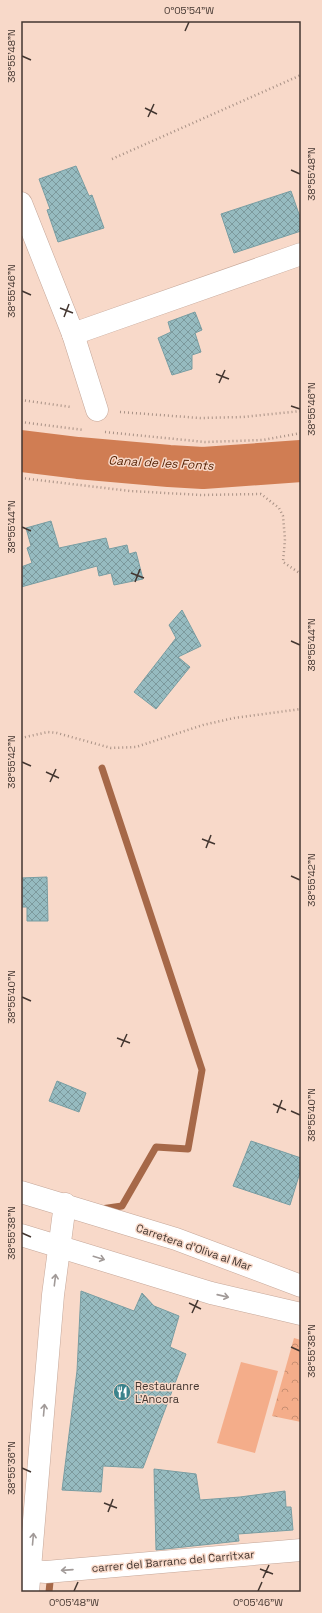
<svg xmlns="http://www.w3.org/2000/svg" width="322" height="1613" font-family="'Space Grotesk',sans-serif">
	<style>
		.green { fill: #f4ad8a }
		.park { fill: url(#park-crowns) }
		.water { fill: url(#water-ripples); stroke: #a66848 }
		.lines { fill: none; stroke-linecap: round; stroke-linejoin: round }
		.stream { stroke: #a66848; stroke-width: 7 }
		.river { stroke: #d07d53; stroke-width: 42 }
		.building { fill: url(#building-cross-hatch); stroke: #799da2 }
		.minor-casing { stroke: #c5a799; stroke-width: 23 }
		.path { stroke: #a89185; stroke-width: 2.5; stroke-dasharray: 1 3; stroke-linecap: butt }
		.minor { stroke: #fff; stroke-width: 22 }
		.oneway { stroke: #a19a98 }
		.ticks { fill: none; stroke: #433630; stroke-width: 1.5 }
		.labels { text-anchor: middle; stroke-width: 3; stroke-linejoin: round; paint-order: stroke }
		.street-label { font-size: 11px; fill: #433630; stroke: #f8d9c9 }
		.poi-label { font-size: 11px; fill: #433630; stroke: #f8d9c9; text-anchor: start }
		.water-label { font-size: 12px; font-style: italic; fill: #531f00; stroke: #f8d9c9 }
		.neatline { fill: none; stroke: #433630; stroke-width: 1.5 }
		.ticks-label { font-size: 10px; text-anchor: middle; fill: #433630 }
	</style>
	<defs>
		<pattern id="park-crowns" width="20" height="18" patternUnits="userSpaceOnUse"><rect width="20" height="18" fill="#f4ad8a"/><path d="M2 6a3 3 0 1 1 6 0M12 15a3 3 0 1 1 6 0" fill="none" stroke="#c78e71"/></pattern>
		<pattern id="water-ripples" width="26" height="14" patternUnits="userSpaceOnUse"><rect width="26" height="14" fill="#d07d53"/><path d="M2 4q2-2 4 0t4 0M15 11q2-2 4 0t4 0" fill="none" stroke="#aa6745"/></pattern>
		<pattern id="building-cross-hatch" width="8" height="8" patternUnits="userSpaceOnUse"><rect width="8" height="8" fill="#96bbc0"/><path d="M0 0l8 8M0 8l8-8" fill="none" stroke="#7c999c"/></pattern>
	</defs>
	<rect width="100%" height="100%" fill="#f8d9c9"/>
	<polygon class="green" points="241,1362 278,1371 255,1453 217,1443"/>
	<polygon class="park" points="294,1338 301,1340 301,1422 272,1416"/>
	<polygon class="water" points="301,444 301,476 279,478 278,447"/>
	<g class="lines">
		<g class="stream">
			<polyline points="101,1209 122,1206 156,1147 188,1149 202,1070 102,768"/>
			<polyline points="49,1592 50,1582"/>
		</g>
		<polyline class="river" points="21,451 78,458 169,466 203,468 301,461"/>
	</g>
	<g class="building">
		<polygon points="76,166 89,196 92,195 104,228 58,242 47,210 50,209 39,179"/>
		<polygon points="291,191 301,220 301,231 234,253 221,214"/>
		<polygon points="195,312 202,330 195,333 201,352 192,355 192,369 172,375 158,338 171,332 168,322"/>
		<polygon points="51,521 59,548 106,538 109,549 127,545 129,554 136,552 143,579 114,585 111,573 99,576 97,566 21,587 21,567 32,563 27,548 31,546 26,528"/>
		<polygon points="182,610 201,646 178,657 190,667 156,709 134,692 176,638 169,625"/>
		<polygon points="47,877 48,921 27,921 27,907 21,907 21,878"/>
		<polygon points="57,1081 86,1093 79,1112 49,1101"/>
		<polygon points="251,1141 301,1158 301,1169 290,1205 233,1186"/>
		<polygon points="81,1291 134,1311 142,1293 154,1306 179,1316 170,1347 186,1354 143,1468 103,1466 101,1492 62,1490 77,1371"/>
		<polygon points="154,1469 196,1474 200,1500 240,1497 285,1491 286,1507 291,1507 293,1530 238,1534 239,1541 156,1550"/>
	</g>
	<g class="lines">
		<defs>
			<g id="minor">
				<polyline points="21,203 73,334 97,410"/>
				<polyline points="73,334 301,254"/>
				<polyline points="21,1192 176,1239 301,1286"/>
				<polyline points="21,1235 211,1293 301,1314"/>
				<polyline points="21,1570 46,1572 301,1550"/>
				<polyline points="28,1592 53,1295 65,1204"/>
			</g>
		</defs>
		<use href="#minor" class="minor-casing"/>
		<g class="path">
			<polyline points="112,159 301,75"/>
			<polyline points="21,400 71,407"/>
			<polyline points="120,412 200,418 243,417 301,411"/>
			<polyline points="21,422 84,430"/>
			<polyline points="105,432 205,442 263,440 301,433"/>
			<polyline points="21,478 130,491 201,495 261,494 279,508 283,516 285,539 283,562 301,574"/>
			<polyline points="21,738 48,732 57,733 111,748 136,747 203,725 234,718 301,709"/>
		</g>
		<use href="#minor" class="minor"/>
	</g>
	<defs><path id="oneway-shaft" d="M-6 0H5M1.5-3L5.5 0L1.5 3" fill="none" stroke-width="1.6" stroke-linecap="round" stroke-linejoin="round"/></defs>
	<g class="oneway">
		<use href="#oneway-shaft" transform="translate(99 1258) rotate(17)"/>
		<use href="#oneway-shaft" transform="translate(55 1280) rotate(-83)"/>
		<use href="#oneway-shaft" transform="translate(223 1296) rotate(13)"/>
		<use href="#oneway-shaft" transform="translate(44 1410) rotate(-85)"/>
		<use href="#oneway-shaft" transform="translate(33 1539) rotate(-85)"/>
		<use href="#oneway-shaft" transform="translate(67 1570) rotate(176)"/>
	</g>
	<path class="ticks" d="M185,31l4,-9M22,56l9,4M145,108l12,6M148,117l6,-13M291,170l9,4M22,291l9,4M60,308l13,5M64,317l5,-13M216,374l13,5M219,383l6,-13M291,406l9,3M22,527l9,4M131,573l13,5M135,582l5,-13M291,641l9,4M22,762l9,4M46,772l13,6M50,782l6,-13M202,839l13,5M206,848l5,-13M291,876l9,4M22,997l9,4M117,1038l13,5M121,1047l6,-13M273,1104l13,6M291,1111l9,4M277,1113l5,-13M22,1233l9,4M189,1303l12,6M192,1313l6,-13M291,1347l9,4M22,1468l9,4M104,1503l13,5M108,1512l5,-13M260,1569l13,5M263,1578l6,-13M74,1591l4,-9M258,1591l4,-9"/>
	<defs>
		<symbol id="restaurant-disc" viewBox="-11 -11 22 22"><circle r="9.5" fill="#3c838c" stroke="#f8d9c9"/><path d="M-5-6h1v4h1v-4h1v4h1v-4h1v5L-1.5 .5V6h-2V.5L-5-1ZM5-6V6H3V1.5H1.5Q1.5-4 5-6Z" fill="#fff"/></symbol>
	</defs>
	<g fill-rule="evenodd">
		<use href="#restaurant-disc" x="112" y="1382" width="20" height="20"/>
	</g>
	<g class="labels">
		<g class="street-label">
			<text transform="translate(194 1247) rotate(19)" y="4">Carretera d'Oliva al Mar</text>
			<text transform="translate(173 1561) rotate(-5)" y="4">carrer del Barranc del Carritxar</text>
		</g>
		<g class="poi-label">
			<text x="135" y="1390">Restauranre<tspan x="135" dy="13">L'Ancora</tspan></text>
		</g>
		<g class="water-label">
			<text transform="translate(161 463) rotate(3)" y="4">Canal de les Fonts</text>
		</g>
	</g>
	<rect width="322" height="1613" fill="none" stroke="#f8d9c9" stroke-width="44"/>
	<rect x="22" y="22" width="278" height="1569" class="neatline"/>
	<g class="ticks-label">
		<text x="189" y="14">0°05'54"W</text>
		<text transform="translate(11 56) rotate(-90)" y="4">38°55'48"N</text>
		<text transform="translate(311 174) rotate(-90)" y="4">38°55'48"N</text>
		<text transform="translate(11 291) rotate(-90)" y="4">38°55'46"N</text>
		<text transform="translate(311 409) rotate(-90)" y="4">38°55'46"N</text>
		<text transform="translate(11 527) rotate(-90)" y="4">38°55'44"N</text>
		<text transform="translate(311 645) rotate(-90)" y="4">38°55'44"N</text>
		<text transform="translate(11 762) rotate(-90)" y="4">38°55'42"N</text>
		<text transform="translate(311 880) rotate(-90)" y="4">38°55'42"N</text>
		<text transform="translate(11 997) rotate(-90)" y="4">38°55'40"N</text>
		<text transform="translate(311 1115) rotate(-90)" y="4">38°55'40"N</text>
		<text transform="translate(11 1233) rotate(-90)" y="4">38°55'38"N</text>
		<text transform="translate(311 1351) rotate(-90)" y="4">38°55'38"N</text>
		<text transform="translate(11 1468) rotate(-90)" y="4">38°55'36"N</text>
		<text x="74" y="1606">0°05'48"W</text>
		<text x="258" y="1606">0°05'46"W</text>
	</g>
</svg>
